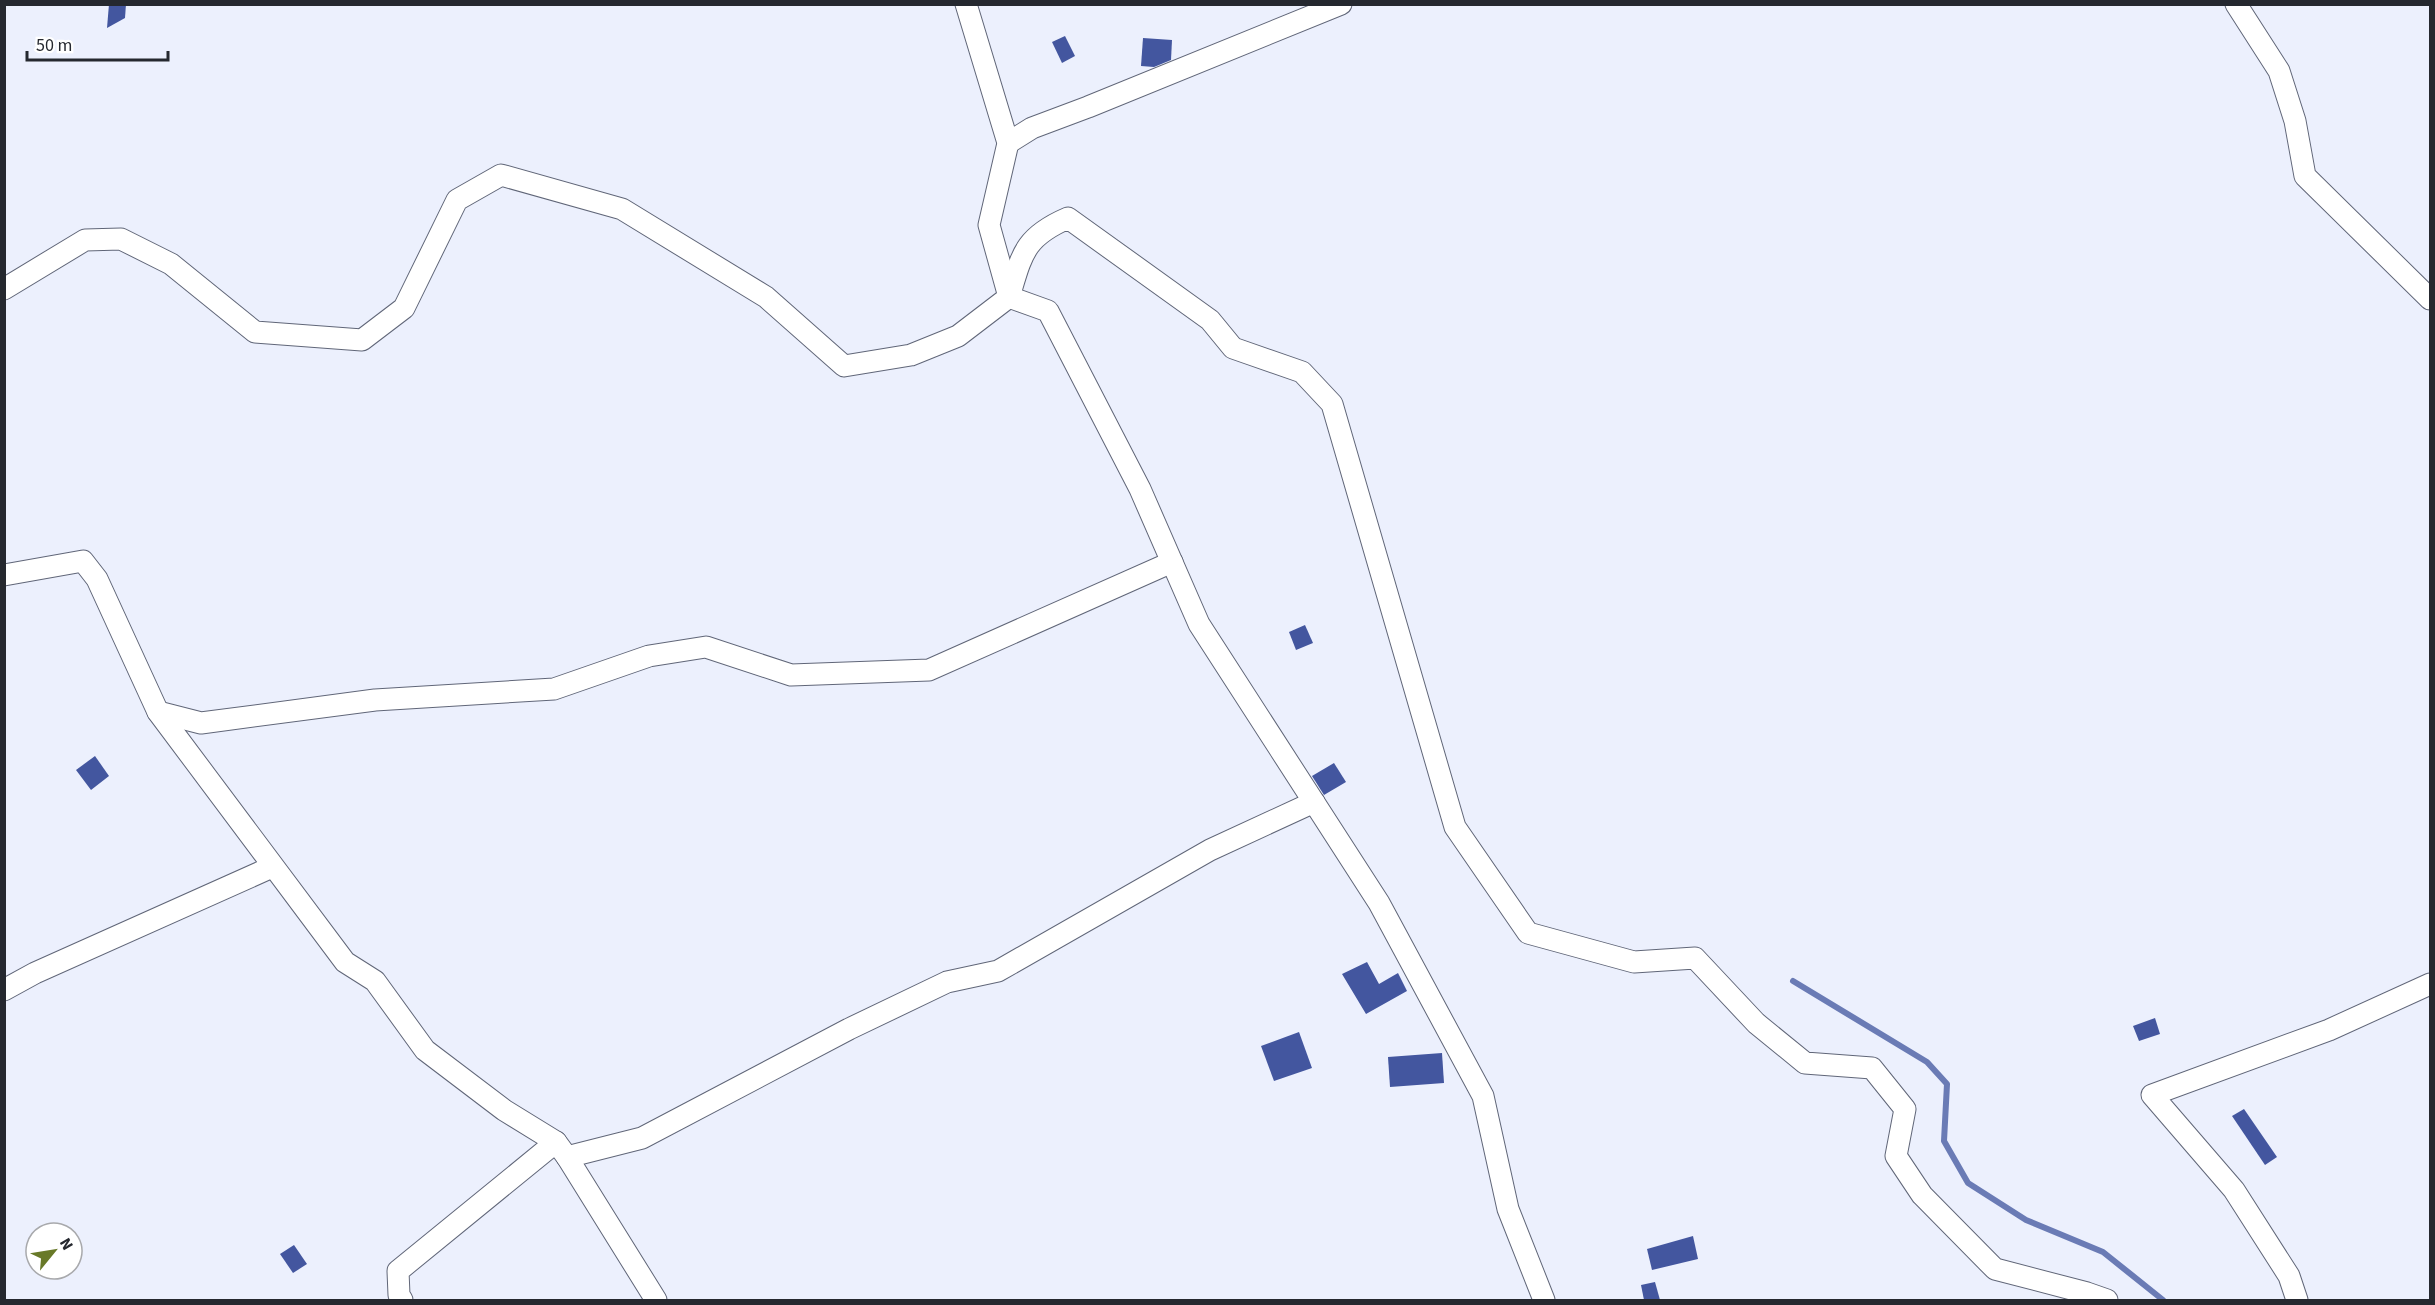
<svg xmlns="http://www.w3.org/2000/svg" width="2435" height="1305" font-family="'Source Sans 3',sans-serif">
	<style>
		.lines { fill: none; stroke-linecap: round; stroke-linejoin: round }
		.stream { stroke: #6a7bb5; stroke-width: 6 }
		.building { fill: #43569f }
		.minor-casing { stroke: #606678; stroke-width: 23 }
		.minor { stroke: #fff; stroke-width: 21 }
	</style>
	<rect width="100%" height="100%" fill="#ecf0fd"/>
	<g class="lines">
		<polyline class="stream" points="1793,981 1927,1062 1947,1084 1944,1141 1968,1183 2026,1220 2103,1252 2163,1300"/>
	</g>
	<g class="building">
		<polygon points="109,4 126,4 125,18 107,28"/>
		<polygon points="1065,36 1075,56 1062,63 1052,42"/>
		<polygon points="1143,38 1172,40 1171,60 1154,67 1141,66"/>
		<polygon points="1305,625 1313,643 1296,650 1289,632"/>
		<polygon points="95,756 109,776 91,790 76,770"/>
		<polygon points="1334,763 1346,782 1324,795 1312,776"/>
		<polygon points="1367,962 1379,984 1398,973 1407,991 1366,1014 1342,974"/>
		<polygon points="2155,1018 2160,1034 2139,1041 2133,1026"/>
		<polygon points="1299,1032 1312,1068 1274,1081 1261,1046"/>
		<polygon points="1442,1053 1444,1083 1390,1087 1388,1057"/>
		<polygon points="2244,1109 2277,1157 2265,1165 2232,1116"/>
		<polygon points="1693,1236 1698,1259 1652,1270 1647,1249"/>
		<polygon points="294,1245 307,1264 293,1273 280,1254"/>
		<polygon points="1655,1282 1660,1300 1644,1300 1641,1285"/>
	</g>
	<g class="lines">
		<defs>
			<g id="minor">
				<polyline points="2236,4 2279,71 2295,121 2305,176 2430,299"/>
				<polyline points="1008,143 1032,128 1088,107 1341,4"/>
				<polyline points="4,289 85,240 121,239 171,264 255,332 362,340 404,308 457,200 501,175 622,209 766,297 844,366 911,355 958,336 1009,297 989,225 1008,143 966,4"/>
				<polyline points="4,575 83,561 97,579 158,712 345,962 375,981 425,1050 504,1110 556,1142 567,1157 642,1138 849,1029 947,982 998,971 1210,850 1314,802"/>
				<polyline points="158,712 201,723 375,700 554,689 649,656 706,647 791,675 929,670 1172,562"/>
				<polyline points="4,990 35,973 272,867"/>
				<polyline points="567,1157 656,1300"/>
				<polyline points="402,1300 399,1295 398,1271 556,1142"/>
				<path d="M1544,1300l-36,-91 -25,-113 -104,-193 -180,-279 -59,-135 -92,-178 -39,-14c13,-43 15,-60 59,-79l142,102 23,28 69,24 30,32 123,423 73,106 106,29 61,-4 61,65 49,40 67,5 33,41 -9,47 26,39 73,74 92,24 20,7"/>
				<polyline points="2297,1300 2289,1276 2234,1190 2152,1095 2329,1030 2430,984"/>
			</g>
		</defs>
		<use href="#minor" class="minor-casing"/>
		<use href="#minor" class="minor"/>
	</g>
	<rect width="2435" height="1305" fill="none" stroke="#25282f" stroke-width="12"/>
	<g transform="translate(54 1251) rotate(60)"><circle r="28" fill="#ffffff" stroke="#a8a9ac" stroke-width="1.5"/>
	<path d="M0-4.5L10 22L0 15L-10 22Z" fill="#687928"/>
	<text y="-9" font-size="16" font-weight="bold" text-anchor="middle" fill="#25282f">N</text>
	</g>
	<path d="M27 51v9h141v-9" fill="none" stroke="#25282f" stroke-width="3"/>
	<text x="36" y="51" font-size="18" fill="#25282f" stroke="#ffffff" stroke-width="4.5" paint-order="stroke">50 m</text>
</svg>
